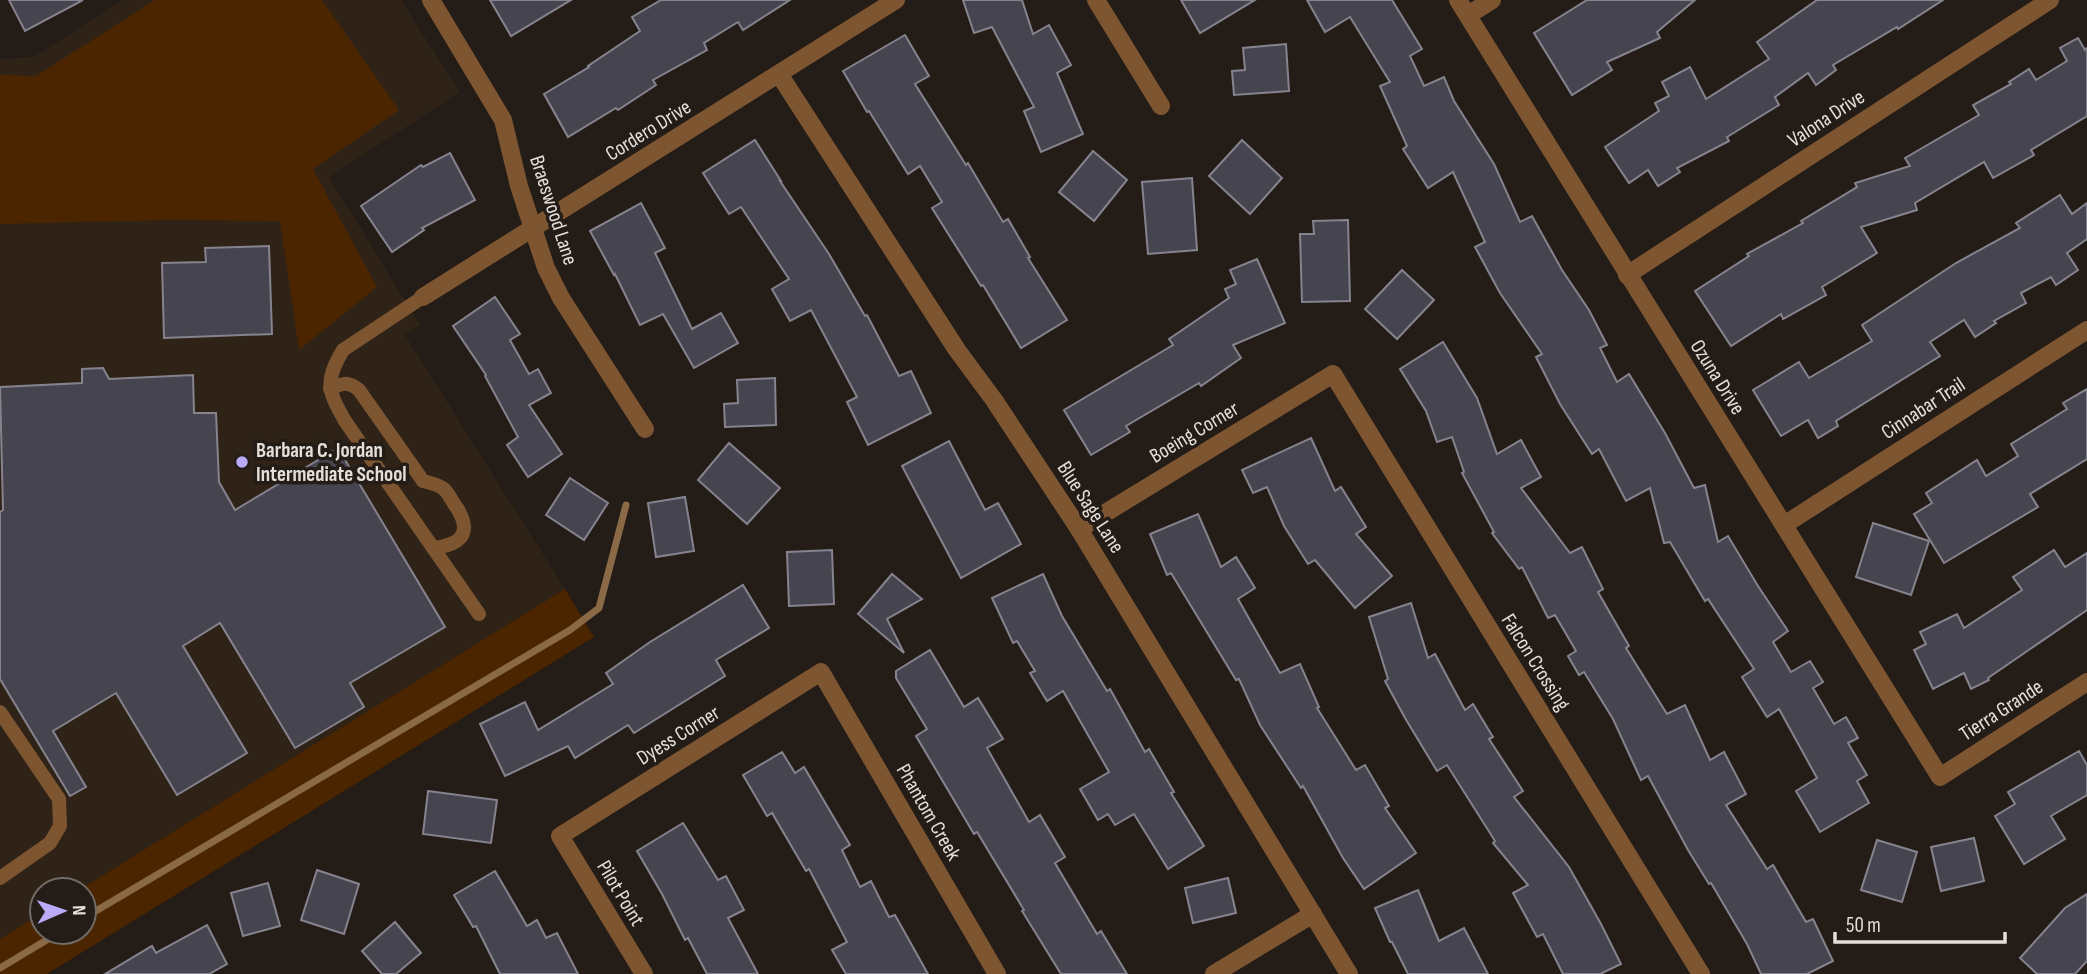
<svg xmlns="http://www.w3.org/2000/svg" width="2087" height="974" font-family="'Sofia Sans Condensed',sans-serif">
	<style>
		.built { fill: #2f2318 }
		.green { fill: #4a2500 }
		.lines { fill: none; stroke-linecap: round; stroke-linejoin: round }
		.stream { stroke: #896946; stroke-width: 7 }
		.building { fill: #46454f; stroke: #85838e; stroke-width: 2 }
		.service { stroke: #7e5531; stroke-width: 14 }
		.minor { stroke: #7e5531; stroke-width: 18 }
		.poi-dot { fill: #b9abf7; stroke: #241c16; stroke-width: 2.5 }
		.labels { text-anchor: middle; stroke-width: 7; stroke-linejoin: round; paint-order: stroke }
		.street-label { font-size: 21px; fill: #e4dfdb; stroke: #241c16 }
		.poi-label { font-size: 21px; font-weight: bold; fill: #e4dfdb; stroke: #241c16; text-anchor: start }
	</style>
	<rect width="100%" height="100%" fill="#241c16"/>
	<polygon class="built" points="123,0 401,0 460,92 329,177 420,325 405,335 565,589 79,890 42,890 42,913 0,939 0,59 34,57"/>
	<g class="green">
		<polygon points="155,0 322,0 399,110 313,169 377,287 299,350 280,221 170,220 0,224 0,75 36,76"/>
		<polygon points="565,589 594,637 47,974 0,974 0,939 42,913 42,932 84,932 84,890 79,890"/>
	</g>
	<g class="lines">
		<g class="stream">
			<polyline points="84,918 570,630 599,608 626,505"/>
			<polyline points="0,968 60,932"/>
		</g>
	</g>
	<g class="building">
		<polygon points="9,0 83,0 25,31"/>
		<polygon points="490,0 571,0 511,36"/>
		<polygon points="661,0 790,0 743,30 738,22 704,43 707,50 653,80 656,85 618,110 616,108 568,137 544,94 589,67 588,66 640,31 632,17"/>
		<polygon points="963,0 1022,0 1033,34 1049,25 1071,65 1057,73 1083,134 1041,152 1024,111 1034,107 992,27 974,33"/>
		<polygon points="1181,0 1255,0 1200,33"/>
		<polygon points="1307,0 1392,0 1422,49 1410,56 1424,86 1444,77 1454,101 1494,164 1520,222 1532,216 1562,270 1589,310 1607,345 1600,348 1617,382 1629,374 1665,433 1694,488 1705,485 1718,542 1728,536 1758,586 1788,631 1773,642 1791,672 1810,661 1823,682 1813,688 1834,724 1846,717 1858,738 1848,743 1867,775 1857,781 1869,803 1820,832 1796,791 1817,778 1779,709 1767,717 1742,677 1754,669 1708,599 1705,601 1670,542 1664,543 1650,488 1626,501 1599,449 1592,454 1560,404 1536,357 1542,354 1500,293 1475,247 1485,242 1453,172 1428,188 1403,149 1407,146 1380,86 1390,82 1350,17 1325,32"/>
		<polygon points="1587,0 1695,0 1657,32 1660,38 1607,62 1612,70 1572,95 1534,33"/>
		<polygon points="1817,0 1943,0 1898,29 1897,27 1833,65 1836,70 1816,85 1808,73 1775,97 1779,105 1727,137 1729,141 1677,168 1680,172 1658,186 1648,170 1629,183 1605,147 1659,111 1655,103 1669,96 1662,82 1690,67 1706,99 1769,59 1757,42"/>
		<polygon points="905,35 929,76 915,84 966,165 968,163 1003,222 1008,219 1030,257 1028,258 1067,320 1021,348 983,285 981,286 932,208 942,202 920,166 908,174 869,111 867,112 843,71"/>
		<polygon points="2078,38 2085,50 2087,48 2087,116 2031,150 2034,155 1993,178 1984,162 1915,203 1917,210 1861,227 1877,253 1822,287 1826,295 1783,319 1781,314 1731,346 1695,291 1749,256 1747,254 1803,223 1801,221 1857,187 1855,183 1910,166 1905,158 1979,115 1973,105 2011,84 2009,82 2029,69 2036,80 2067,61 2060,48"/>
		<polygon points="1286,44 1289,91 1234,95 1232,71 1245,70 1243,48"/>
		<polygon points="755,140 781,181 780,181 829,254 865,316 867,315 899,376 911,371 931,413 868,445 847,402 857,397 811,310 790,321 772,289 789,279 741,207 729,214 703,173"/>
		<polygon points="1242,140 1282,178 1250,214 1209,176"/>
		<polygon points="1093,151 1127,180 1094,221 1059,192"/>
		<polygon points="450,153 475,200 422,228 424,230 392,252 361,206 421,165 423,167"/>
		<polygon points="1192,178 1197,250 1148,254 1142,182"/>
		<polygon points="2060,195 2072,214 2087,203 2087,239 2067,253 2078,270 2056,285 2051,277 2021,293 2026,303 1994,321 1996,323 1975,337 1964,320 1930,342 1940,356 1836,421 1838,426 1818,438 1808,420 1781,436 1753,390 1799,362 1809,378 1872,341 1862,325 1956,263 2020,228 2016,223"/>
		<polygon points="641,203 665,248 655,253 692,329 721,313 738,343 694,368 663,314 640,325 615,274 614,275 590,231"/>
		<polygon points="1348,220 1350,301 1302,302 1300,234 1314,234 1313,221"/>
		<polygon points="269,246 272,334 164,338 162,263 206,262 205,248"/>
		<polygon points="1257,259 1285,323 1233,345 1241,358 1201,386 1199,383 1126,426 1130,432 1091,455 1064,410 1173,345 1169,339 1229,298 1225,289 1236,284 1230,270"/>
		<polygon points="1402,270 1434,300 1397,339 1365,309"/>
		<polygon points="495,297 520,334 510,340 529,374 538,369 551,393 529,405 562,454 528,477 507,445 518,437 485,376 486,375 453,326"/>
		<polygon points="1443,342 1477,398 1497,454 1521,440 1541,477 1521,488 1570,553 1582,547 1603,589 1598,592 1629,646 1626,648 1667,714 1685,705 1710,760 1724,752 1746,794 1726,805 1767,869 1773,865 1806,922 1813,919 1833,961 1807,974 1761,974 1747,944 1711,883 1709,884 1688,850 1648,776 1641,780 1613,719 1584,672 1579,675 1568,656 1576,651 1555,615 1548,618 1522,567 1519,569 1492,533 1494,532 1462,473 1464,472 1452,437 1437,442 1426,411 1400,369"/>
		<polygon points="103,368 109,379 193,375 194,413 216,413 219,482 235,510 338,448 445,627 350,683 364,707 295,748 220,623 183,646 247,753 177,795 116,693 53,731 86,787 70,796 0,679 0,512 3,510 0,387 82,383 82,369"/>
		<polygon points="775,378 776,425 725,427 724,404 738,403 737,380"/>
		<polygon points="2087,389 2087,459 2030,494 2038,507 1944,563 1914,514 1932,503 1926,493 1977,460 1986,476 2018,456 2011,444 2067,409 2063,403"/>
		<polygon points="1311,438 1335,491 1341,487 1366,527 1356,534 1392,576 1355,608 1315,560 1308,564 1284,526 1267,487 1253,493 1242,470"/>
		<polygon points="949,441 985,510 998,503 1021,544 961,578 902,466"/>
		<polygon points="729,443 780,488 747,524 698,480"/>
		<polygon points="570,478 608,503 584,540 546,515"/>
		<polygon points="685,497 694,551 656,557 648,503"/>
		<polygon points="1198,514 1221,567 1236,557 1255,588 1238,599 1280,673 1300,664 1319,707 1317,708 1356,770 1365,765 1389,806 1385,808 1416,853 1364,889 1343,858 1303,786 1301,788 1260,725 1239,679 1236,680 1171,573 1167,575 1150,534"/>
		<polygon points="1873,523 1929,541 1911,595 1856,577"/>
		<polygon points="832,550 834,604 789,606 787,552"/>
		<polygon points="2054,550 2065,567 2087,553 2087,610 1988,678 1989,680 1971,689 1964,673 1933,689 1914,650 1926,644 1920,632 1957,614 1964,628 2022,590 2013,577"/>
		<polygon points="892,574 922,599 887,619 904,653 858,614"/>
		<polygon points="1043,574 1062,616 1107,691 1110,689 1145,752 1149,749 1174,792 1171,793 1204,846 1168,869 1134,814 1115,825 1108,814 1098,820 1080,789 1109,772 1063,691 1047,701 1030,673 1035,671 1017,641 1013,643 992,598"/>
		<polygon points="743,585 769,628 716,660 725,676 634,733 628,725 575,758 568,746 505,776 480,724 525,702 538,730 613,684 606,673 650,642"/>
		<polygon points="1411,603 1428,658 1435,654 1465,710 1473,704 1493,737 1489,739 1523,791 1514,797 1569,867 1601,924 1621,964 1600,974 1563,974 1543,934 1537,937 1513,893 1528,885 1493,843 1495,841 1447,765 1437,771 1405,718 1385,681 1388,679 1369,617"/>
		<polygon points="930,650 964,707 978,698 1003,739 987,748 1029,822 1040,815 1065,857 1055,863 1097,934 1101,931 1127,974 1061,974 1022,911 1024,910 977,832 974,834 916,736 927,729 896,678 896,671"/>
		<polygon points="2079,751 2087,765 2087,795 2051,816 2065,839 2024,864 1995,816 2015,804 2008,792"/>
		<polygon points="782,752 795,773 804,767 850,845 842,850 860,887 871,881 889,917 895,915 928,974 846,974 832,950 847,942 809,869 806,871 772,813 767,816 743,775"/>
		<polygon points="428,791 497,800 491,843 423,834"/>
		<polygon points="683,823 718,880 726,876 744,910 728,918 758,974 707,974 688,938 685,940 662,894 637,851"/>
		<polygon points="1974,838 1984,881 1941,891 1931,847"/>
		<polygon points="1877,840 1917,852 1902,902 1861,890"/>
		<polygon points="317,870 359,884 344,934 301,920"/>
		<polygon points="495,871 527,926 537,920 546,938 557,933 578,974 500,974 476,926 473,927 454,895"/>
		<polygon points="1228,878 1236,913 1193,923 1185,888"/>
		<polygon points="268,883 280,926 243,936 231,893"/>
		<polygon points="1418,890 1439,941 1464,928 1488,974 1408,974 1392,942 1390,942 1375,908"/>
		<polygon points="2087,894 2087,961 2075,974 2037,974 2020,958 2065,908"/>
		<polygon points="395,922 421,953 396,974 382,974 362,951"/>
		<polygon points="207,925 227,964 209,974 105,974 152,946 156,953"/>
	</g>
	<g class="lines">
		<g class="service">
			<path d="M423,297l-80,53c-19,32 -15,41 2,71l134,193"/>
			<path d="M330,389c12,-6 18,-8 29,1l64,91c7,2 15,3 21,8 5,5 9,14 13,19 16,26 3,37 -24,40"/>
			<polyline points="0,712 59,799 60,826 50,843 0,878"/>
		</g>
		<g class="minor">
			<polyline points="431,0 503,120 519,186 546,268 561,298 645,429"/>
			<polyline points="1096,0 1161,106"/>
			<polyline points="1458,0 1940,777 2087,682"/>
			<polyline points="1468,15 1492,0"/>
			<polyline points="779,74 957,350 994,400 1079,529 1349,974"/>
			<polyline points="1627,275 2050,0"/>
			<polyline points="423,297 896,0"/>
			<polyline points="1784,525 2087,330"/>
			<polyline points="1079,529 1333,374 1701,974"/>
			<polyline points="644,974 560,836 821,672 997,974"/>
			<polyline points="1214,974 1313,914"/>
		</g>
	</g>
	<circle class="poi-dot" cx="242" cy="462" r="7"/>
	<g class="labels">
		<g class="street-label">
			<text transform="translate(1826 118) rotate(-33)" y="7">Valona Drive</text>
			<text transform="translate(648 130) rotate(-32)" y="7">Cordero Drive</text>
			<text transform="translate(554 210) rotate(72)" y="7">Braeswood Lane</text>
			<text transform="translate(1718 377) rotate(58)" y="7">Ozuna Drive</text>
			<text transform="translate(1923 408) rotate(-33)" y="7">Cinnabar Trail</text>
			<text transform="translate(1194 432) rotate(-31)" y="7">Boeing Corner</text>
			<text transform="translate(1091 507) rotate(57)" y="7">Blue Sage Lane</text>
			<text transform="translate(1536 662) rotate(58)" y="7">Falcon Crossing</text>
			<text transform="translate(2001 710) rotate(-33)" y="7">Tierra Grande</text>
			<text transform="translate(678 735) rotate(-32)" y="7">Dyess Corner</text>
			<text transform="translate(929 812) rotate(60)" y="7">Phantom Creek</text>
			<text transform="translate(621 893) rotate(59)" y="7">Pilot Point</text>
		</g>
		<g class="poi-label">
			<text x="256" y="457">Barbara C. Jordan<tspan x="256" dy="24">Intermediate School</tspan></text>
		</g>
	</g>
	<g transform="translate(63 911) rotate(88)"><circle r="33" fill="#241c16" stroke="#716a65" stroke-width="2"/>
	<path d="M0-5L12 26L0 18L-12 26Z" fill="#b9abf7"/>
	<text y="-10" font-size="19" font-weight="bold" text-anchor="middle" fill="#e4dfdb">N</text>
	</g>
	<path d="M1835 932v10h170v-10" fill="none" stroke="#e4dfdb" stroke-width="3.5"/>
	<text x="1846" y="932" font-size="21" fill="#e4dfdb" stroke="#241c16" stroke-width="5" paint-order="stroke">50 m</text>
</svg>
